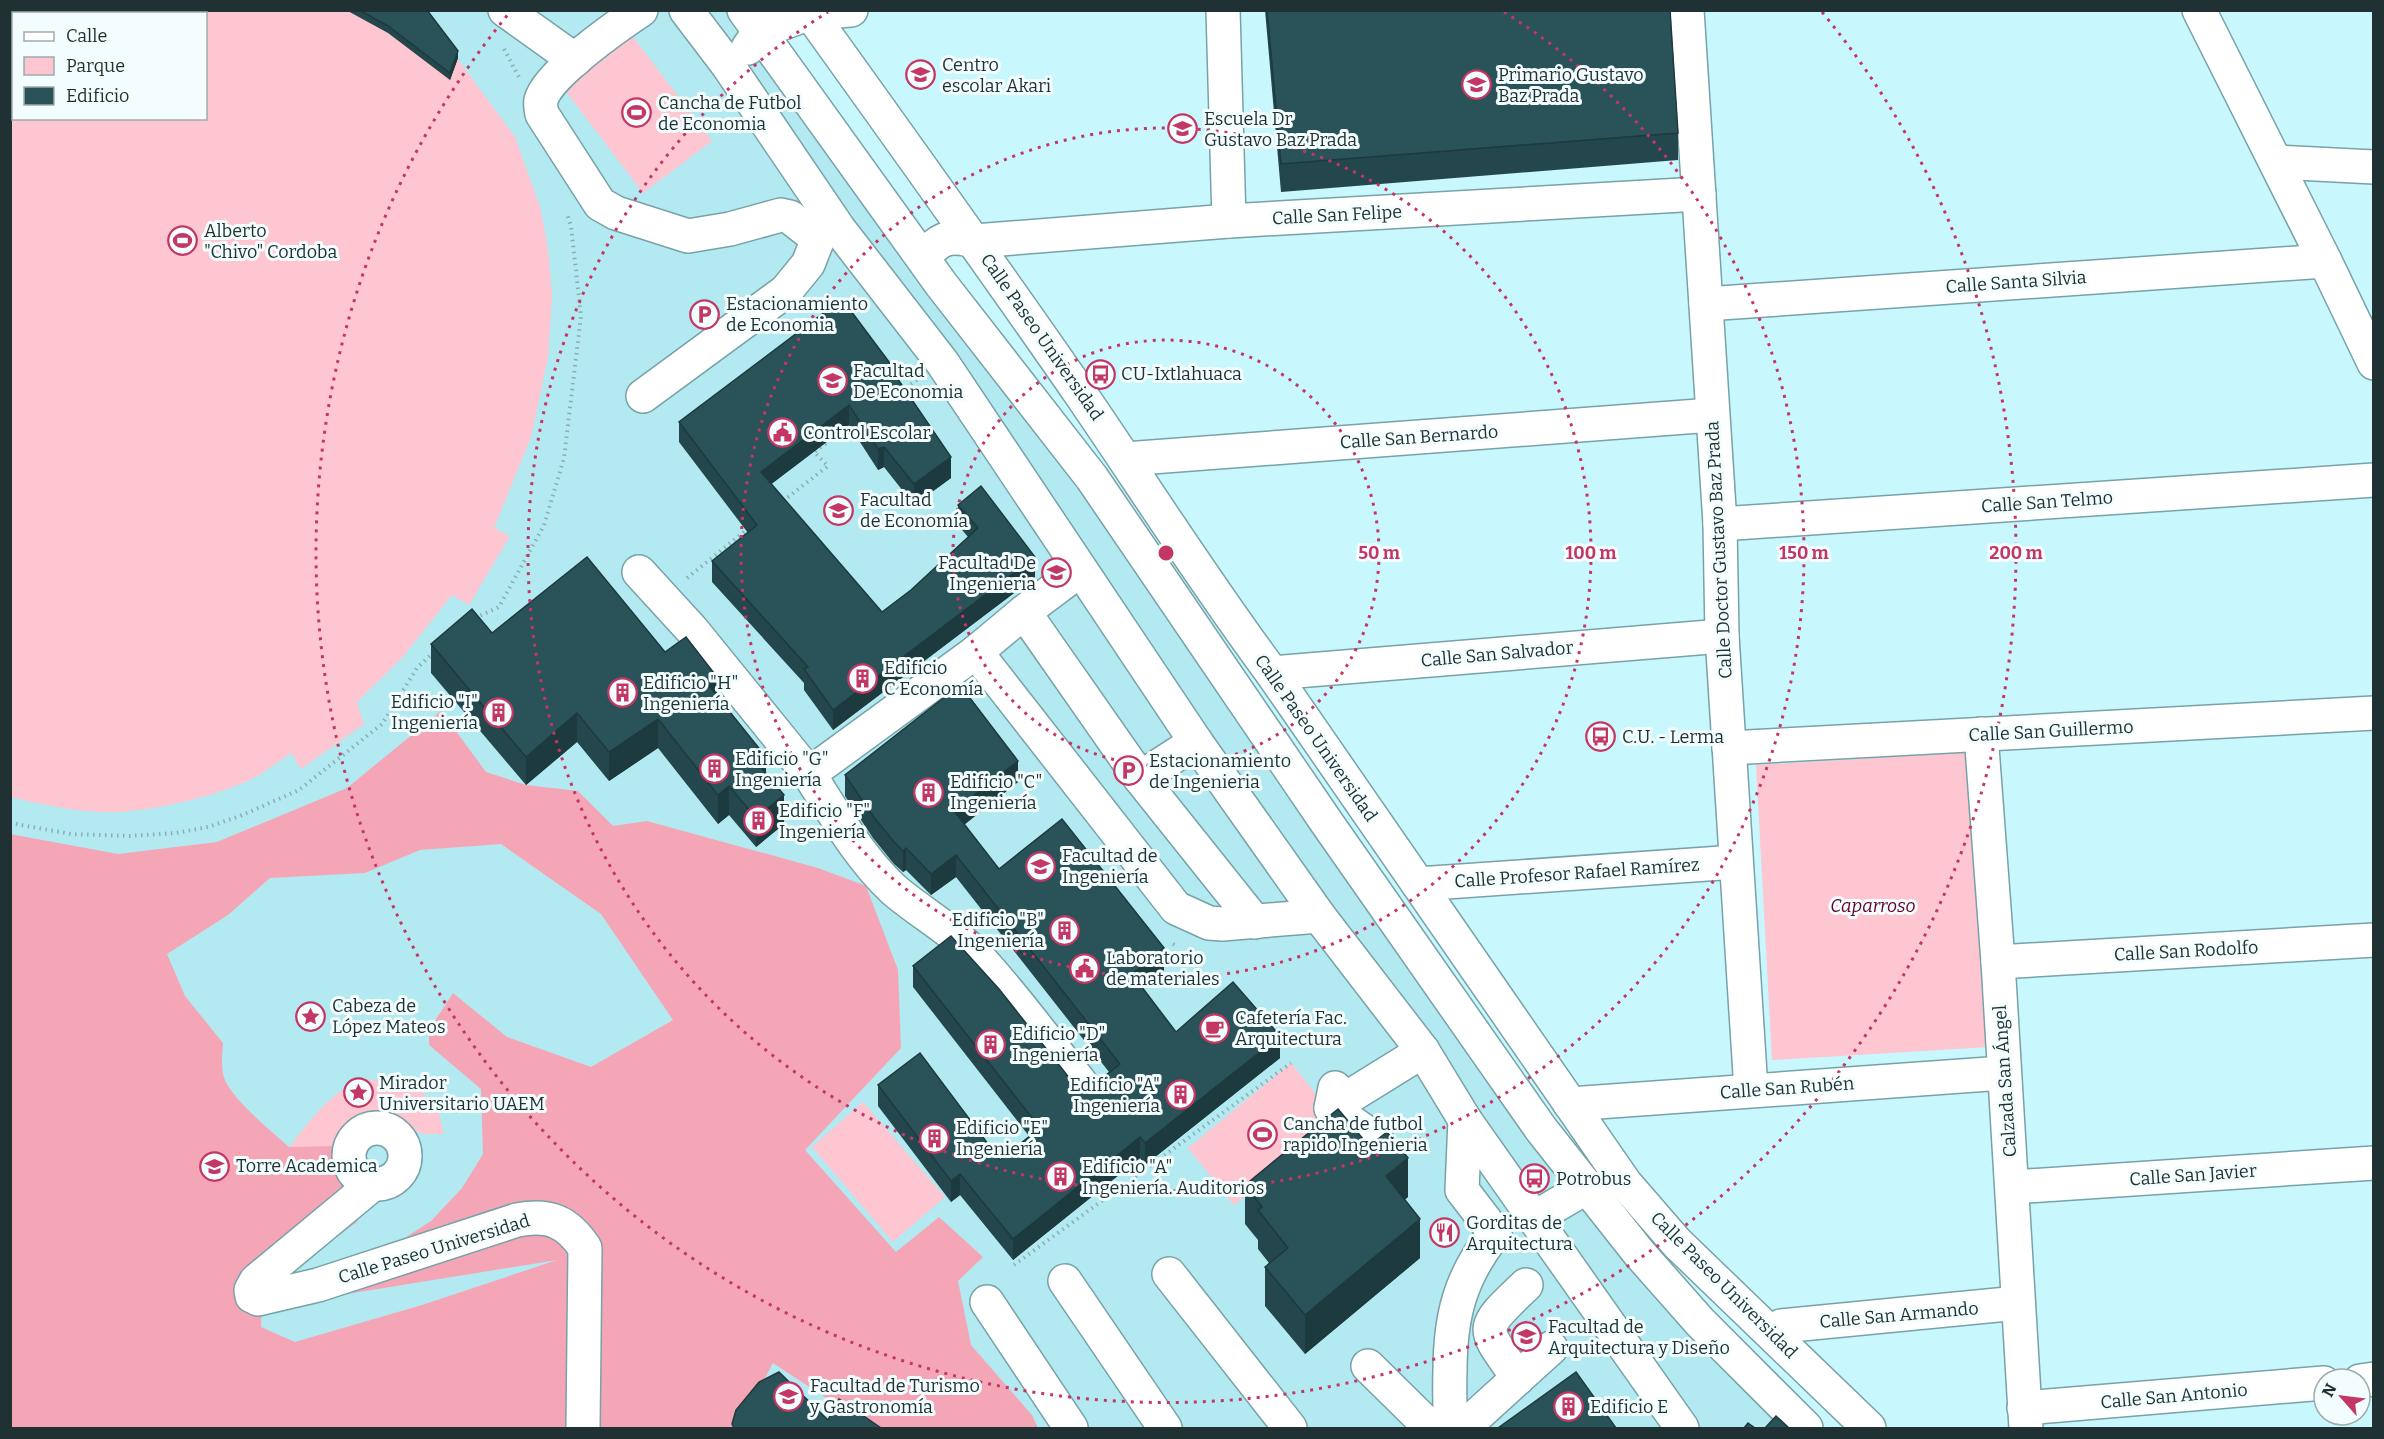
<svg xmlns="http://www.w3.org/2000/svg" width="2384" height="1439" font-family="Bitter,serif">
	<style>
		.built { fill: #b3e9f1; fill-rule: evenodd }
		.green { fill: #fdc6d1; fill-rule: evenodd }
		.forest { fill: #f5a6b6; fill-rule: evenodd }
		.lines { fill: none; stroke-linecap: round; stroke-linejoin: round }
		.minor-casing { stroke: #77a2a8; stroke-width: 36 }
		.path { stroke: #8aaeb3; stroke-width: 4; stroke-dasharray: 1.5 4.5; stroke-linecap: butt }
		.minor { stroke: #fff; stroke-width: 33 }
		.wall { fill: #23474c }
		.shaded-wall { fill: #1d3a3e }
		.building { fill: #295358; stroke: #1d3a3e; stroke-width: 1.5 }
		.ring { fill: none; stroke: #c43764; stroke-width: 3; stroke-dasharray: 3 6 }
		.labels { text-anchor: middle; stroke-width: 6; stroke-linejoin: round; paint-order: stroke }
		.poi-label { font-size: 18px; fill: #1f3133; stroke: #f4fdfe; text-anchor: start }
		.street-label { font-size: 18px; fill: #1f3133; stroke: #f4fdfe }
		.park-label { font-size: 18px; font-style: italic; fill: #610229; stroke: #f4fdfe }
		.centre { fill: #c43764; stroke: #f4fdfe; stroke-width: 3 }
		.ring-label { font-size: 18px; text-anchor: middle; font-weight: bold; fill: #c43764; stroke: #f4fdfe; stroke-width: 6; stroke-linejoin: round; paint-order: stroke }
	</style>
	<rect width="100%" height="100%" fill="#c9f7fe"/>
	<path class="built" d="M10,11h723l391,541 361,529 236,281 67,66h-1777zM14,14h192v104h-192z"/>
	<g class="green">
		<path d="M11,11h411l93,126 25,70 8,42 4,49 -4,59 -17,80 -37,91 16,8 -41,69 -17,-10 -51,64 -44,43 7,22 -63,45 -10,-16c-10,7 -20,14 -30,21 -38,22 -116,40 -160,38 -30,-1 -61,-8 -90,-15zM14,14h192v104h-192z"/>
		<polygon points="630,33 712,141 643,193 561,85"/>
		<polygon points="1973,752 1989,1047 1772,1060 1756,765"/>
		<polygon points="1291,1063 1337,1120 1234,1205 1188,1148"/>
		<path d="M358,1080l40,1 24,11 16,19 6,23h-21l-19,-9 -32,-3 -23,7 -14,17 -46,2c20,-27 39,-52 69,-68z"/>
		<polygon points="863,1102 945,1197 893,1242 812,1147"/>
	</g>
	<path class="forest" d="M441,711l45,61 40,13 52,6 35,35 34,-5 171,47 48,18 32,84 3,78 -96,102 91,102 43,-35 44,40 -25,24 13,64 61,70 6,13h-166l-99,-65 -34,65h-728l-1,-594 108,20 99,-12 130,-54zM501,844l100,70 72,106 -82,47 -84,-30 -54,-44 -24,37v15l52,44 2,65 -21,34 -31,33 -31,20 -72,56 229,-37 -135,45 -127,37 -34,-15 1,-35 96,-71 -23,-75 -46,1c-20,-18 -48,-40 -62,-63 -7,-12 -5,-28 -4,-41l-38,-47 -18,-42 61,-39 42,-37 95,-5 55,-23z"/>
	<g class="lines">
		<defs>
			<g id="minor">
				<polyline points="505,10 575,60"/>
				<path d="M641,10c-24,16 -93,64 -100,90 -1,5 0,9 1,14l58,90 16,9 72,23 42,-7 51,-14 9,2 28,22 -10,25 -22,27 -143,105"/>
				<polyline points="686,10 727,64 839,229 942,362 1196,742 1319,916 1423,1051 1465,1120 1682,1428"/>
				<polyline points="744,10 941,284 1092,478 1327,823 1541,1129 1639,1253 1700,1322 1806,1428"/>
				<path d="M808,10c92,128 184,256 274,386 63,92 123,187 190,277l353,510 52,60 192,185"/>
				<polyline points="1223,10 1229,221"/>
				<polyline points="1687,10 1720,524 1722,636 1751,1090"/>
				<polyline points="2199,10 2325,261 2374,363"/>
				<polyline points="748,48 759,32 810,13 851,10"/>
				<polyline points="2276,162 2374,167"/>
				<path d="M923,257c19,-20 25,-22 52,-16l254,-20 470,-27"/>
				<polyline points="1706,304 2325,261"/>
				<polyline points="1125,459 1712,415"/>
				<polyline points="1720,524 2374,480"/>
				<polyline points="639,572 693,631 809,774 976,652 1024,612 1140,778 1255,922"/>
				<polyline points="1024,612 1080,570"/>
				<polyline points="976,652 1176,908 1209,923 1222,924 1319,916"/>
				<polyline points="1272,673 1722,636"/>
				<polyline points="1981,734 1998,962 2026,1428"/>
				<polyline points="1729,748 2374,713"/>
				<path d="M809,774c25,39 50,83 84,115 25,22 55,38 79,62 39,40 72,88 108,131"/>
				<polyline points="1140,778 1196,742"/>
				<polyline points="1418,884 1736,862"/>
				<polyline points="1998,962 2374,940"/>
				<polyline points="1335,1088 1331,1108 1377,1140"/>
				<polyline points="1570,1104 2003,1073"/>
				<polyline points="1331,1108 1423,1051"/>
				<circle cx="377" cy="1156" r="28"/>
				<path d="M373,1184l-117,97 -5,9 1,6 6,3 60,-14 199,-65c32,-6 50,1 68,28l-2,180"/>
				<polyline points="2012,1187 2374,1163"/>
				<polyline points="1534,1218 1587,1187"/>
				<polyline points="1169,1274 1290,1428"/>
				<polyline points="1065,1281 1165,1428"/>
				<polyline points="987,1302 1071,1428"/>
				<polyline points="1781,1326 2018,1303"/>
				<polyline points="1368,1366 1431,1428"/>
				<path d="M1518,1378c-37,-53 -40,-47 8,-93"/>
				<polyline points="2360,1381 2374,1379"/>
				<polyline points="2024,1408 2324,1383"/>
				<path d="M1449,1428c2,-18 0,-37 1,-56 0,-56 10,-95 45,-139l-33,-43 3,-70"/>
				<polyline points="1463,1428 1551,1348"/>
			</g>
		</defs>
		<use href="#minor" class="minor-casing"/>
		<g class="path">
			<polyline points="504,49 519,77"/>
			<polyline points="901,391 917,380"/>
			<polyline points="783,501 828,466 814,452 853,424"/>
			<polyline points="687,578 749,528"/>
			<polyline points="475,618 499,607 544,525 564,458 581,316 571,226 567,214"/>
			<polyline points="10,823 71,834 129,836 176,833 208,827 240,816 299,790 382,724 417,668 433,653"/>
			<polyline points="1173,944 1175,945"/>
			<polyline points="1185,986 1187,987"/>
			<polyline points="1014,1265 1291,1063"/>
		</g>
		<use href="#minor" class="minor"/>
	</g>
	<g class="wall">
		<polygon points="346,10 427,10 458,58 450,80 388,33"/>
		<polygon points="1265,10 1670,10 1678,133 1678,160 1281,192"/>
		<polygon points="895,375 951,478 914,505 884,467 878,470 849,425 771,484 882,612 911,590 968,537 958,525 958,505 1035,577 833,730 804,690 804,683 712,582 712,561 748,533 679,442 679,422"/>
		<polygon points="492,633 665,652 717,696 766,773 784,824 756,847 729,815 718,824 658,748 609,781 577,742 526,785 431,673 431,644"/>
		<polygon points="845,775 1018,782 964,824 999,869 1164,970 1142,988 1176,1032 1280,1058 1145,1165 1140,1158 1013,1260 960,1195 951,1202 878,1106 878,1085 1000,1160 1029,1136 913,987 913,966 1082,1094 1109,1072 956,877 931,895 906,870 903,872 894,864 873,838 845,796"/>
		<polygon points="1245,1185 1408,1197 1404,1200 1420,1258 1305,1354 1265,1306 1265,1267 1269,1263 1258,1249 1258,1240 1245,1224"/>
	</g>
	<g class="shaded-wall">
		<polygon points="458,51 458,58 450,80 450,73"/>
		<polygon points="849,405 849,425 761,492 761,472"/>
		<polygon points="884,447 884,467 878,470 878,449"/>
		<polygon points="951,457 951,478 914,505 914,484"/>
		<polygon points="1035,557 1035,577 833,730 833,710"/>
		<polygon points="717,677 717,705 709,686"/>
		<polygon points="577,713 577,742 526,785 526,757"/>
		<polygon points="658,719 658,748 609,781 609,752"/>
		<polygon points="766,757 766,786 758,764"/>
		<polygon points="1018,761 1018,782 954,833 954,811"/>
		<polygon points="729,786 729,815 718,824 718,795"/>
		<polygon points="784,795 784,824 756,847 756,818"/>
		<polygon points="906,848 906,870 903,872 903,851"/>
		<polygon points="956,855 956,877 931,895 931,874"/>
		<polygon points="1164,948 1164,970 1132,996 1132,974"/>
		<polygon points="1280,1036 1280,1058 1145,1165 1145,1143"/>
		<polygon points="1140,1137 1140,1158 1013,1260 1013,1239"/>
		<polygon points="1408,1158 1408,1197 1386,1215 1386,1176"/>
		<polygon points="960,1174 960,1195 951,1202 951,1181"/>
		<polygon points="1420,1219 1420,1258 1305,1354 1305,1315"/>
	</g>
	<g class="building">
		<polygon points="359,10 427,10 458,51 450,73 388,26"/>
		<polygon points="1267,10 1670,10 1678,133 1281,164"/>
		<polygon points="842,299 895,370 893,372 951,457 914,484 884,447 878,449 849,405 761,472 882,612 911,590 978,528 958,505 981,486 1035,557 833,710 804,669 808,667 712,561 757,525 679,422"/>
		<polygon points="587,557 665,652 686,637 717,677 709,686 766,757 758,764 784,795 756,818 729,786 718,795 658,719 609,752 577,713 526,757 431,644 472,609 492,633"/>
		<polygon points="960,685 1018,761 954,811 999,869 1062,819 1164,948 1132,974 1176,1032 1233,982 1280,1036 1145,1143 1140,1137 1013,1239 960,1174 951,1181 878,1085 920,1053 1000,1160 1040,1128 913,966 951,936 999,989 1082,1094 1120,1064 956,855 931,874 906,848 903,851 894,842 873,816 845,775"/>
		<polygon points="1338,1109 1369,1146 1387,1132 1408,1158 1386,1176 1420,1219 1305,1315 1265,1267 1288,1248 1258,1210 1262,1207 1245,1185"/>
		<polygon points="779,1372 828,1420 839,1399 881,1428 734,1428 732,1424 736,1410 759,1382"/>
		<polygon points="1576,1372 1616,1428 1498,1428"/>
		<polygon points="1776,1416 1789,1428 1765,1428"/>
		<polygon points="1748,1423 1755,1428 1744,1428"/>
	</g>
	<g class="ring">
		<circle cx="1166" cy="553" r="213"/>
		<circle cx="1166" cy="553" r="425"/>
		<path d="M1504 12A638 638 0 1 1 828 12"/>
		<path d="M1822 12A850 850 0 1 1 510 12"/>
	</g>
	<defs>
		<symbol id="school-ring" viewBox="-11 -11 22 22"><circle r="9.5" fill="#f4fdfe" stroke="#c43764" stroke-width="1.5"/><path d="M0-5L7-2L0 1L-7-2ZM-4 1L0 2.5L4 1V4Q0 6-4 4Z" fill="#c43764"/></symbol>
		<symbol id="stadium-ring" viewBox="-11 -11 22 22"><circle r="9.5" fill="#f4fdfe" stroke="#c43764" stroke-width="1.5"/><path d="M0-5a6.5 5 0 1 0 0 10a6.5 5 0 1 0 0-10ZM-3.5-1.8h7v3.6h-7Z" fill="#c43764"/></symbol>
		<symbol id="parking-ring" viewBox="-11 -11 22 22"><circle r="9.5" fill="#f4fdfe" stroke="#c43764" stroke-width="1.5"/><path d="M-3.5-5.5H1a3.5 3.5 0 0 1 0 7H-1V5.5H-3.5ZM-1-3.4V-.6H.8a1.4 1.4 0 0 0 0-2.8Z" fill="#c43764"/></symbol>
		<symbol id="bus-ring" viewBox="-11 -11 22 22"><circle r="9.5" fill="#f4fdfe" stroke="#c43764" stroke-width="1.5"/><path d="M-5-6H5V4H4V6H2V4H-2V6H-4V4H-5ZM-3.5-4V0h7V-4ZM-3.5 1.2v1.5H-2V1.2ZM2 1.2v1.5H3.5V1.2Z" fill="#c43764"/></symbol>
		<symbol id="university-ring" viewBox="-11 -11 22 22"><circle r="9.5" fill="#f4fdfe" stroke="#c43764" stroke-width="1.5"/><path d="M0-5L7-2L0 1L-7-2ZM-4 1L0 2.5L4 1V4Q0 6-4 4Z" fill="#c43764"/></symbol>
		<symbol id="civic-ring" viewBox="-11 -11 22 22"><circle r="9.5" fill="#f4fdfe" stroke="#c43764" stroke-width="1.5"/><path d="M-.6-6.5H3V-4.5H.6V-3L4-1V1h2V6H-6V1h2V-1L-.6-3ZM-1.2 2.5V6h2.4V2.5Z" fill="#c43764"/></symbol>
		<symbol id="building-ring" viewBox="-11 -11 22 22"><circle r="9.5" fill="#f4fdfe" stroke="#c43764" stroke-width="1.5"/><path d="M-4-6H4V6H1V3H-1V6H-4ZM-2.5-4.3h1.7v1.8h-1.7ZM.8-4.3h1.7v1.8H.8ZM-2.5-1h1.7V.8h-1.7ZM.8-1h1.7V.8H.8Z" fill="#c43764"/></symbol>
		<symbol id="sight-ring" viewBox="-11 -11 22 22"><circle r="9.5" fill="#f4fdfe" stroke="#c43764" stroke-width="1.5"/><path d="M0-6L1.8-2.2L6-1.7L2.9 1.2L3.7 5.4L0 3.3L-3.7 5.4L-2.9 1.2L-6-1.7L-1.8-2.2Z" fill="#c43764"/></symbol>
		<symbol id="cafe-ring" viewBox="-11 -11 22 22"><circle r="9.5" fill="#f4fdfe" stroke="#c43764" stroke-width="1.5"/><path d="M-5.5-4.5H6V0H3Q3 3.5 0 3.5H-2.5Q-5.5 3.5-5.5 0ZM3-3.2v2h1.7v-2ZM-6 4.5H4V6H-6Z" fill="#c43764"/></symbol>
		<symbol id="restaurant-ring" viewBox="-11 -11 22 22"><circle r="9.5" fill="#f4fdfe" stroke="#c43764" stroke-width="1.5"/><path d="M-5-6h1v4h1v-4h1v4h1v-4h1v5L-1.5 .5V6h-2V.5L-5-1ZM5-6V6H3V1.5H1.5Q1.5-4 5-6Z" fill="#c43764"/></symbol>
	</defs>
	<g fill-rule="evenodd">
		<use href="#school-ring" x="904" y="58" width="33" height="33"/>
		<use href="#school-ring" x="1460" y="68" width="33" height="33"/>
		<use href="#stadium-ring" x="620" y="96" width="33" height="33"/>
		<use href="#school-ring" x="1166" y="112" width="33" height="33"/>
		<use href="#stadium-ring" x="166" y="224" width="33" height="33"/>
		<use href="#parking-ring" x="688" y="298" width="33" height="33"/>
		<use href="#bus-ring" x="1084" y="358" width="33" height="33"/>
		<use href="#university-ring" x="816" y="364" width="33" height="33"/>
		<use href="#civic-ring" x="766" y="416" width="33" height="33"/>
		<use href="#university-ring" x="822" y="494" width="33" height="33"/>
		<use href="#university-ring" x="1040" y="556" width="33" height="33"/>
		<use href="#building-ring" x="846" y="662" width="33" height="33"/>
		<use href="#building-ring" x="606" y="676" width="33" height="33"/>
		<use href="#building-ring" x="482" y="696" width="33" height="33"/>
		<use href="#bus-ring" x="1584" y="720" width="33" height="33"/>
		<use href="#building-ring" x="698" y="752" width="33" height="33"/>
		<use href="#parking-ring" x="1112" y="754" width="33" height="33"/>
		<use href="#building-ring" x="912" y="776" width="33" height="33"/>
		<use href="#building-ring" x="742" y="804" width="33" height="33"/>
		<use href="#university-ring" x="1024" y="850" width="33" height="33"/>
		<use href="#building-ring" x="1048" y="914" width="33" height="33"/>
		<use href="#civic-ring" x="1068" y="952" width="33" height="33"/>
		<use href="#sight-ring" x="294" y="1000" width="33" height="33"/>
		<use href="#cafe-ring" x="1198" y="1012" width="33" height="33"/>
		<use href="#building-ring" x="974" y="1028" width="33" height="33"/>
		<use href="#sight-ring" x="342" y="1076" width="33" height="33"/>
		<use href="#building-ring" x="1164" y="1078" width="33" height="33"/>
		<use href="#stadium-ring" x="1246" y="1118" width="33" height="33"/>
		<use href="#building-ring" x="918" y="1122" width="33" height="33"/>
		<use href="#university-ring" x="198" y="1150" width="33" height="33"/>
		<use href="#building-ring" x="1044" y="1160" width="33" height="33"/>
		<use href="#bus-ring" x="1518" y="1162" width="33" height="33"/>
		<use href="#restaurant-ring" x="1428" y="1216" width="33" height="33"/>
		<use href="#university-ring" x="1510" y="1320" width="33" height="33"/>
		<use href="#university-ring" x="772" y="1380" width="33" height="33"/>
		<use href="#building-ring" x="1552" y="1390" width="33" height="33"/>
	</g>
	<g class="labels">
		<g class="poi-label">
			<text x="942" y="71">Centro<tspan x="942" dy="21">escolar Akari</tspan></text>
			<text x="1498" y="81">Primario Gustavo<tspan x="1498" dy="21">Baz Prada</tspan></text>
			<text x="658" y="109">Cancha de Futbol<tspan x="658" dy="21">de Economia</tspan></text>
			<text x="1204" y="125">Escuela Dr<tspan x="1204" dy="21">Gustavo Baz Prada</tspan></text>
			<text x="204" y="237">Alberto<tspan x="204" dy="21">"Chivo" Cordoba</tspan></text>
			<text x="726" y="310">Estacionamiento<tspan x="726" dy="21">de Economia</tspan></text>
			<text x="853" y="377">Facultad<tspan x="853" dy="21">De Economia</tspan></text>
			<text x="1121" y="380">CU-Ixtlahuaca</text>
			<text x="803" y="439">Control Escolar</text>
			<text x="860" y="506">Facultad<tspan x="860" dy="21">de Economía</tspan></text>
			<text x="1036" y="569" text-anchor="end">Facultad De<tspan x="1036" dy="21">Ingenieria</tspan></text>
			<text x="884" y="674">Edificio<tspan x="884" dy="21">C Economía</tspan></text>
			<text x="643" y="689">Edificio "H"<tspan x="643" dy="21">Ingeniería</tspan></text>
			<text x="478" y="708" text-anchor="end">Edificio "I"<tspan x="478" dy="21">Ingeniería</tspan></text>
			<text x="1622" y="743">C.U. - Lerma</text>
			<text x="735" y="765">Edificio "G"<tspan x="735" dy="21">Ingeniería</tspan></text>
			<text x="1149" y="767">Estacionamiento<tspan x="1149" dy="21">de Ingenieria</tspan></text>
			<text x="950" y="788">Edificio "C"<tspan x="950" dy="21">Ingeniería</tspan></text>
			<text x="779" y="817">Edificio "F"<tspan x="779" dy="21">Ingeniería</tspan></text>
			<text x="1062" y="862">Facultad de<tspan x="1062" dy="21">Ingeniería</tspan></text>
			<text x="1044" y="926" text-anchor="end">Edificio "B"<tspan x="1044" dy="21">Ingeniería</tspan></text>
			<text x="1106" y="964">Laboratorio<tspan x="1106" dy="21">de materiales</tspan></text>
			<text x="332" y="1012">Cabeza de<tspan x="332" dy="21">López Mateos</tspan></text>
			<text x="1235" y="1024">Cafetería Fac.<tspan x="1235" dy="21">Arquitectura</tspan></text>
			<text x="1012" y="1040">Edificio "D"<tspan x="1012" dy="21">Ingeniería</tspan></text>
			<text x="379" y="1089">Mirador<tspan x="379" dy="21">Universitario UAEM</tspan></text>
			<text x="1160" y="1091" text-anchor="end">Edificio "A"<tspan x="1160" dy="21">Ingeniería</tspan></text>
			<text x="1283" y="1130">Cancha de futbol<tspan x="1283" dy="21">rapido Ingenieria</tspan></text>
			<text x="956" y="1134">Edificio "E"<tspan x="956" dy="21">Ingeniería</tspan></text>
			<text x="236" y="1172">Torre Academica</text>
			<text x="1082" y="1173">Edificio "A"<tspan x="1082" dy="21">Ingeniería. Auditorios</tspan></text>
			<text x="1556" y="1185">Potrobus</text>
			<text x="1466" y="1229">Gorditas de<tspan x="1466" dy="21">Arquitectura</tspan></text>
			<text x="1548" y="1333">Facultad de<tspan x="1548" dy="21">Arquitectura y Diseño</tspan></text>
			<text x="810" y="1392">Facultad de Turismo<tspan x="810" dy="21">y Gastronomía</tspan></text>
			<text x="1590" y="1413">Edificio E</text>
		</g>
		<g class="street-label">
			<text transform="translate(1337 215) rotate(-3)" y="6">Calle San Felipe</text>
			<text transform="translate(2016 282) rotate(-4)" y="6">Calle Santa Silvia</text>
			<text transform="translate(1042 337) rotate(55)" y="6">Calle Paseo Universidad</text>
			<text transform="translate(1419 437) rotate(-4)" y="6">Calle San Bernardo</text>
			<text transform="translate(2047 502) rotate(-4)" y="6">Calle San Telmo</text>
			<text transform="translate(1719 550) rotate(-93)" y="6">Calle Doctor Gustavo Baz Prada</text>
			<text transform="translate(1497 654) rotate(-5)" y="6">Calle San Salvador</text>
			<text transform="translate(2051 731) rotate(-3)" y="6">Calle San Guillermo</text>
			<text transform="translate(1316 738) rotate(55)" y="6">Calle Paseo Universidad</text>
			<text transform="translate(1577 873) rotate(-4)" y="6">Calle Profesor Rafael Ramírez</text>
			<text transform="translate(2186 951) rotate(-3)" y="6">Calle San Rodolfo</text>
			<text transform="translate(2005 1081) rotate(-94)" y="6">Calzada San Ángel</text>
			<text transform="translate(1787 1088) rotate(-4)" y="6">Calle San Rubén</text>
			<text transform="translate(2193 1175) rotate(-4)" y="6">Calle San Javier</text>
			<text transform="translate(434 1249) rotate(-17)" y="6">Calle Paseo Universidad</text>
			<text transform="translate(1724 1285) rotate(45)" y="6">Calle Paseo Universidad</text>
			<text transform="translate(1899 1315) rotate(-5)" y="6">Calle San Armando</text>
			<text transform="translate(2174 1396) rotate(-5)" y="6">Calle San Antonio</text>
		</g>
		<g class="park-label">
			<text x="1873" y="912">Caparroso</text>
		</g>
	</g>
	<circle cx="1166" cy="553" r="9" class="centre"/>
	<g class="ring-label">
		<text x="1379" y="559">50 m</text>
		<text x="1591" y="559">100 m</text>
		<text x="1804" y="559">150 m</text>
		<text x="2016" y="559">200 m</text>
	</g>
	<rect width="2384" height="1439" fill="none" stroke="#1f3133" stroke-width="24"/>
	<rect x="12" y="12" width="195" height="108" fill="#f4fdfe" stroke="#9fabad" stroke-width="1.5"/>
	<rect x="24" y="32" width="30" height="9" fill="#ffffff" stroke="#9fabad" stroke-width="1.5"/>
	<text x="66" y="42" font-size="18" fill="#1f3133">Calle</text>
	<rect x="24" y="57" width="30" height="18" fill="#fdc6d1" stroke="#9fabad" stroke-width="1.5"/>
	<text x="66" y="72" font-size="18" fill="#1f3133">Parque</text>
	<rect x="24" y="87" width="30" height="18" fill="#295358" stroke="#9fabad" stroke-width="1.5"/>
	<text x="66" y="102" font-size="18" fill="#1f3133">Edificio</text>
	<g transform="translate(2342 1397) rotate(298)"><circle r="28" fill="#f4fdfe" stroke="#9fabad" stroke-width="1.5"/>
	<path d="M0-4.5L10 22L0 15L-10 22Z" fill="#c43764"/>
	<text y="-9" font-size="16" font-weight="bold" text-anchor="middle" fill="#1f3133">N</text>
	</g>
</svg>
